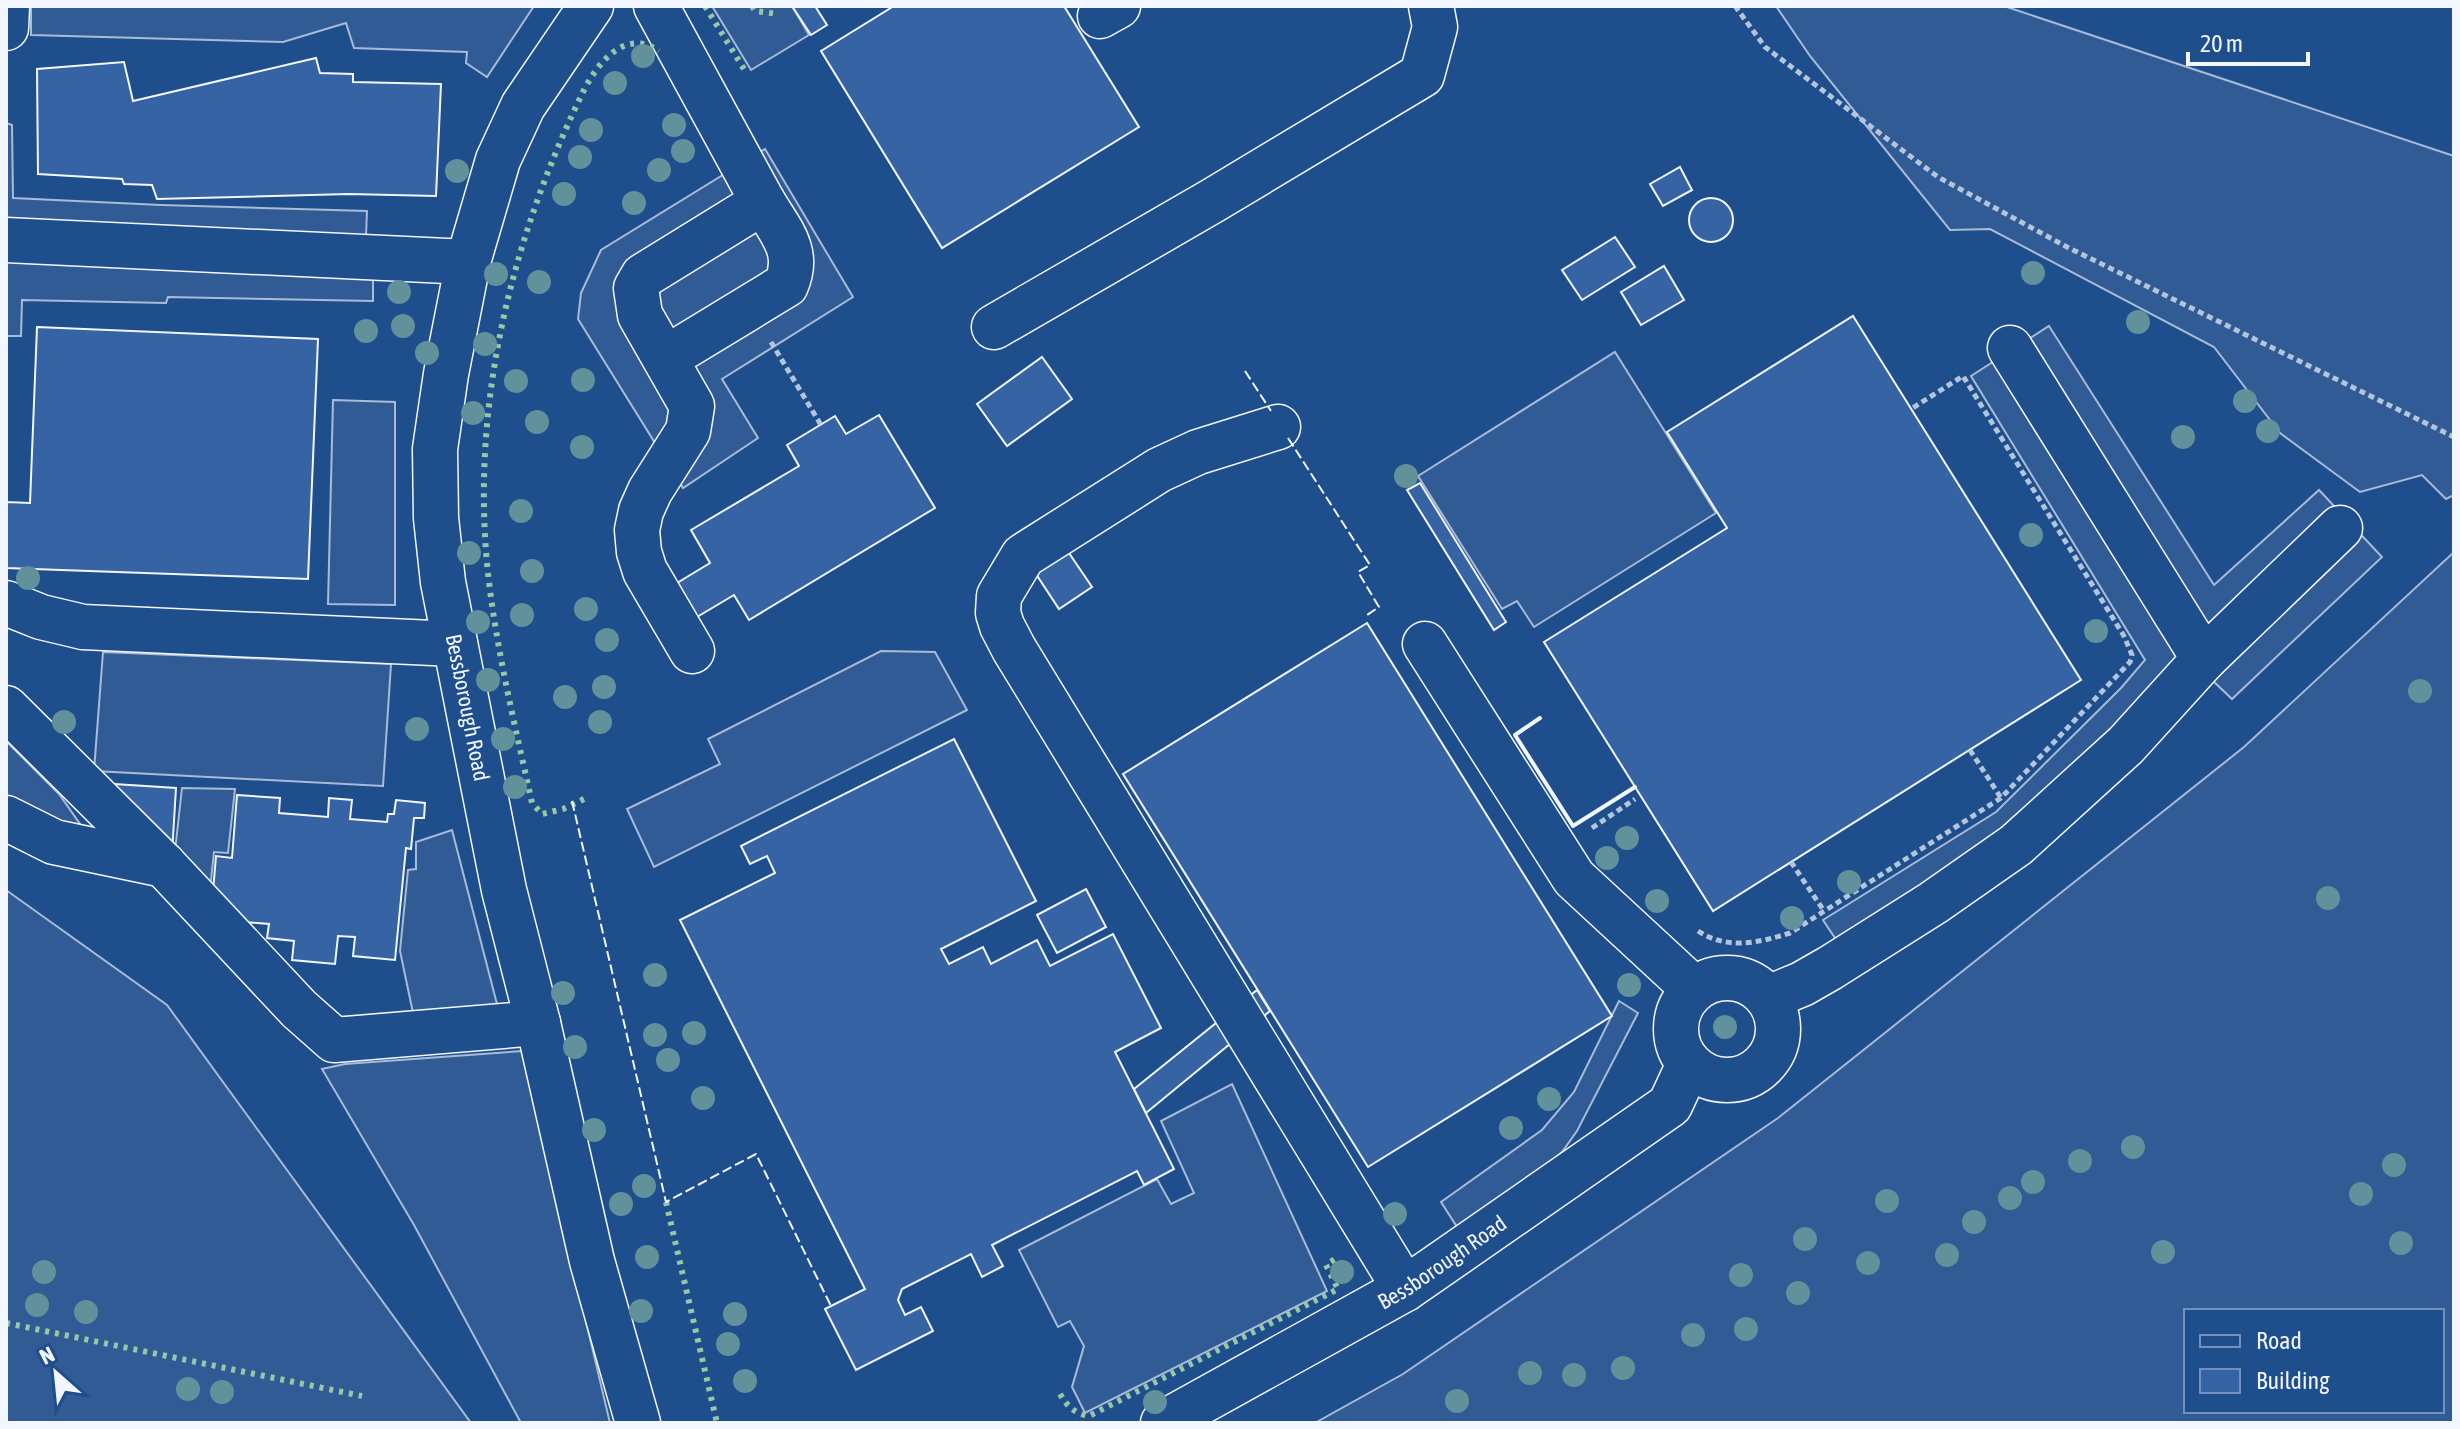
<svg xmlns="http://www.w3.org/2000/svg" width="2460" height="1429" font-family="'Asap Condensed',sans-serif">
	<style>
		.built { fill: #305b95; stroke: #a8bbd7; stroke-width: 2; fill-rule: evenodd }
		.building { fill: #3563a3; stroke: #f2f6ff; stroke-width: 2 }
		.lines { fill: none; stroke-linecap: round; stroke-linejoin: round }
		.minor-casing { stroke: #f2f6ff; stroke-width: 47 }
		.path { stroke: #b3c4dc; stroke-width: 5; stroke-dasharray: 6 4; stroke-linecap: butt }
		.minor { stroke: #1f4e8c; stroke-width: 44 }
		.hedge { stroke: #97c8a6; stroke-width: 6; stroke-dasharray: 4 6; stroke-linecap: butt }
		.fence { stroke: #f2f6ff; stroke-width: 2; stroke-dasharray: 10 4; stroke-linecap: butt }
		.wall { stroke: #f2f6ff; stroke-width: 4 }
		.tree { fill: #61919a }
		.labels { text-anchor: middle; stroke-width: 6; stroke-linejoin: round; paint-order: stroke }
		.street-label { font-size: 22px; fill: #f2f6ff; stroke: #1f4e8c }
	</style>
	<rect width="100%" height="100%" fill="#1f4e8c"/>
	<g class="built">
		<polygon points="31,6 534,6 487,77 466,63 467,52 354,48 346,23 283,42 31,35"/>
		<polygon points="712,6 792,6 809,35 751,70"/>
		<polygon points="1776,6 2004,6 2454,156 2454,495 2446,499 2422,475 2360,492 2280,433 2214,347 1990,229 1950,230 1810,56"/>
		<polygon points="6,123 12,125 13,198 161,205 367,211 366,236 373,276 373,301 168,297 166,303 22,300 21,336 6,336"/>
		<polygon points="765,149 853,297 722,379 758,438 683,488 578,319 581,293 601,250"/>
		<polygon points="2049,326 2214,585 2319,490 2382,557 2232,699 2190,659 2006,847 1843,950 1823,920 1996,812 2121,688 2145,660 1971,376"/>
		<polygon points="1615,352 1716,513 1534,627 1517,601 1502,609 1418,476"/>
		<polygon points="333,400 395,402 395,605 328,604"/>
		<path d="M2454,552v871h-1139l88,-49 375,-256 466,-371zM2186,1311h256v100h-256z"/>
		<polygon points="881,651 935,652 967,710 654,867 627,809 720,764 708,739"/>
		<polygon points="103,652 391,664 383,786 94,771"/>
		<polygon points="6,741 59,794 87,834 6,803"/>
		<polygon points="182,788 235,789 228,853 214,852 209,899 174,860"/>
		<polygon points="452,830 498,1008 413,1013 400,951 408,870 416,869 416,842"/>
		<polygon points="6,890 167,1005 471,1423 6,1423"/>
		<polygon points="1619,1001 1638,1013 1577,1131 1562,1152 1537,1175 1459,1230 1441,1202 1542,1130 1574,1092"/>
		<polygon points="522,1051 610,1423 521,1423 414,1225 322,1069 345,1064"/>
		<polygon points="1232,1084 1327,1291 1085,1413 1072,1387 1084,1346 1070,1321 1058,1327 1019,1250 1157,1179 1171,1204 1194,1193 1161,1121"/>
	</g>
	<g class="building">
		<polygon points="792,6 815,6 827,25 811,35"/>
		<polygon points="894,6 1064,6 1139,127 942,248 821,51"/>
		<polygon points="316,58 320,73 353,74 353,82 441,84 436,196 349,194 157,199 152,185 124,184 122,179 38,174 37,69 124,62 133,101"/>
		<polygon points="1680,167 1692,190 1663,206 1650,184"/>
		<circle cx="1711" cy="220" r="22"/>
		<polygon points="1615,237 1635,267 1582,300 1562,270"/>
		<polygon points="1664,266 1684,300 1641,325 1621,292"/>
		<polygon points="1853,316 2081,680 1713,911 1544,642 1727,528 1667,432"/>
		<polygon points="37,327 318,339 308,579 6,568 6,502 30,503"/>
		<polygon points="1042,357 1072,399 1007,446 977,404"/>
		<polygon points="879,415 935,508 749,620 734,595 697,617 677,583 710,563 691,530 799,466 787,445 835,416 846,434"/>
		<polygon points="1420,483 1506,622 1494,630 1407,490"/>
		<polygon points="1069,553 1092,587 1059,609 1036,574"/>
		<polygon points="1367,623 1612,1016 1368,1167 1123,774"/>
		<polygon points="954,739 1036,901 941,949 949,964 983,947 991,964 1037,940 1050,966 1113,934 1161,1028 1115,1052 1174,1169 1144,1185 1137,1171 992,1245 1003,1266 982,1277 971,1254 902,1289 898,1300 905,1315 921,1307 933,1331 856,1370 825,1309 865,1289 680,920 775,873 767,856 750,864 741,846"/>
		<polygon points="114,784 176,788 172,854"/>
		<polygon points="237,795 280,798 279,813 328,817 329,798 352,800 350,819 387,822 388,814 394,814 396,800 425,803 424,818 414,818 411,849 406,848 395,960 353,956 355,937 338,936 335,964 292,960 294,941 267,938 269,924 221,920 212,903 216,856 232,858"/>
		<polygon points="1086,889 1106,927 1057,953 1037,915"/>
		<polygon points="1257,990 1270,1011 1146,1113 1134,1089"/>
	</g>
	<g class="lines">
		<defs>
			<g id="minor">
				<path id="s1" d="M591,6l-68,100 -25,54 -30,102 -22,112 -11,75 1,69 7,64 61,308 34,133 54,238 46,162"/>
				<polyline points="656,6 763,202 643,276 636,288 640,315 692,406 688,431 650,491 641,511 637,530 639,552 645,571 692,651"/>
				<polyline points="1100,16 1118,6"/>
				<polyline points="6,28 7,6"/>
				<polyline points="6,240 468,262"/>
				<polyline points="994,327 1212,201 1422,75 1435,27 1431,6"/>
				<polyline points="2010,348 2204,659"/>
				<path d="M666,358l120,-73c15,-34 -6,-54 -23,-83"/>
				<polyline points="1278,427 1198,452 1159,470 1023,556 999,596 998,613 1002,626 1014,649 1405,1289"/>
				<polyline points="6,603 41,617 83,627 455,644"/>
				<polyline points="1425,644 1574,878 1694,989"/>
				<polyline points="6,708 164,865 299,1009 334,1040 538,1023"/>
				<polyline points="6,818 54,842 164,865"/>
				<circle cx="1727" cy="1029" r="51"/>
				<polyline points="1768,998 1802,984 1830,968 1933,903 2016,845 2126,745 2204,659 2340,528"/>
				<path id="s2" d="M1163,1423l242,-134 265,-184 19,-41"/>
			</g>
		</defs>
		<use href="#minor" class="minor-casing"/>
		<g class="path">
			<polyline points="1735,6 1765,47 1938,177 2067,247 2454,437"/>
			<polyline points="771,342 821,425"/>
			<polyline points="1970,750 2001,798"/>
			<polyline points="1592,828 1635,799"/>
			<polyline points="1791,862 1824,911"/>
			<path d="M1698,931c29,19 60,12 92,2l211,-135 129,-136 2,-7 -8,-19 -161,-260 -52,33"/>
		</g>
		<use href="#minor" class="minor"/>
		<g class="hedge">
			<polyline points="705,6 747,74"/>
			<polyline points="752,6 755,11 778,14"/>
			<path d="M584,799l-21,10 -21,5 -10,-11c-16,-73 -34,-146 -43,-221 -20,-168 20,-337 93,-488 14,-29 42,-67 77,-43"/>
			<polyline points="666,1202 717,1423"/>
			<polyline points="6,1323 362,1396"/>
			<path d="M1060,1394c8,13 14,19 29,22l249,-127 -12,-24 12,-8"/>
		</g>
		<g class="fence">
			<polyline points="1245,371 1271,411"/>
			<polyline points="1288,438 1370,565 1358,572 1379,607 1364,617"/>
			<polyline points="572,801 666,1202 756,1154 831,1306"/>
		</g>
		<polyline class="wall" points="1540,718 1515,735 1573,826 1635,787"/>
	</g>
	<g class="tree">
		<circle cx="643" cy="56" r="12"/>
		<circle cx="615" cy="83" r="12"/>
		<circle cx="674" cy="125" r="12"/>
		<circle cx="591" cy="130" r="12"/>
		<circle cx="683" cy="151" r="12"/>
		<circle cx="580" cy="157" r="12"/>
		<circle cx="659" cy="170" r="12"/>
		<circle cx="457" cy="171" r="12"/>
		<circle cx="564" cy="194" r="12"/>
		<circle cx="634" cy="203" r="12"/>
		<circle cx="2033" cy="273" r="12"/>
		<circle cx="496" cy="274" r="12"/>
		<circle cx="539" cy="282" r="12"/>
		<circle cx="399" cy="292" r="12"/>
		<circle cx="2138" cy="322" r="12"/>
		<circle cx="403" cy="326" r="12"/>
		<circle cx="366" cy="331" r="12"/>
		<circle cx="485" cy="344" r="12"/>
		<circle cx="427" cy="353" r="12"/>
		<circle cx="583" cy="380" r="12"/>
		<circle cx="516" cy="381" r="12"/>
		<circle cx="2245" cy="401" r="12"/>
		<circle cx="473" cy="413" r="12"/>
		<circle cx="537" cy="422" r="12"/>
		<circle cx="2268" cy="431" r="12"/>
		<circle cx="2183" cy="437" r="12"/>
		<circle cx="582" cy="447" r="12"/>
		<circle cx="1406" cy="476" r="12"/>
		<circle cx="521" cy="511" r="12"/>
		<circle cx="2031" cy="535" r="12"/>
		<circle cx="469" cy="553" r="12"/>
		<circle cx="532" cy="571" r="12"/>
		<circle cx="28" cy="578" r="12"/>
		<circle cx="586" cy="609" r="12"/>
		<circle cx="522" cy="615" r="12"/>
		<circle cx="478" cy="622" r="12"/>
		<circle cx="2096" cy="631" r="12"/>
		<circle cx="607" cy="640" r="12"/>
		<circle cx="488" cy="680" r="12"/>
		<circle cx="604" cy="687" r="12"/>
		<circle cx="2420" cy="691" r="12"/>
		<circle cx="565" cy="697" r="12"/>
		<circle cx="64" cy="722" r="12"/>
		<circle cx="600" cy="722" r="12"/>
		<circle cx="417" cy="729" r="12"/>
		<circle cx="503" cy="739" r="12"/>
		<circle cx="515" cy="787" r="12"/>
		<circle cx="1627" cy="838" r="12"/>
		<circle cx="1607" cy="858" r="12"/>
		<circle cx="1849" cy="882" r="12"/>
		<circle cx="2328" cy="898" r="12"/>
		<circle cx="1657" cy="901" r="12"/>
		<circle cx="1792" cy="918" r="12"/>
		<circle cx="655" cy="975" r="12"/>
		<circle cx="1629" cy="985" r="12"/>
		<circle cx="563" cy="993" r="12"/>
		<circle cx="1725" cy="1027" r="12"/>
		<circle cx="694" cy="1033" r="12"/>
		<circle cx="655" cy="1035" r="12"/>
		<circle cx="575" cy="1047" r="12"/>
		<circle cx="668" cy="1060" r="12"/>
		<circle cx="703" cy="1098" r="12"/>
		<circle cx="1549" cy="1099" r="12"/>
		<circle cx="1511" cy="1128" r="12"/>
		<circle cx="594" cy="1130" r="12"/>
		<circle cx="2133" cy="1147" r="12"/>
		<circle cx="2080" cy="1161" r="12"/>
		<circle cx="2394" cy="1165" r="12"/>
		<circle cx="2033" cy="1182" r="12"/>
		<circle cx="644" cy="1186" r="12"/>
		<circle cx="2361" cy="1194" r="12"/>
		<circle cx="2010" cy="1198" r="12"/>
		<circle cx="1887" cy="1201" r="12"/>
		<circle cx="621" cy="1204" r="12"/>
		<circle cx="1395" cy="1214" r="12"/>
		<circle cx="1974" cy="1222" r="12"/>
		<circle cx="1805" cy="1239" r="12"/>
		<circle cx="2401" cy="1243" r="12"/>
		<circle cx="2163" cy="1252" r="12"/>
		<circle cx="1947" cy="1255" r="12"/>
		<circle cx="647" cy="1257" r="12"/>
		<circle cx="1868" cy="1263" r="12"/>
		<circle cx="44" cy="1272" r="12"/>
		<circle cx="1342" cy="1272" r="12"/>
		<circle cx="1741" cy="1275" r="12"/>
		<circle cx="1798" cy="1293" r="12"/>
		<circle cx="37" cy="1305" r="12"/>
		<circle cx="641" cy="1311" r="12"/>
		<circle cx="86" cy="1312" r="12"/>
		<circle cx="735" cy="1314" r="12"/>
		<circle cx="1746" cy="1329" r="12"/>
		<circle cx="1693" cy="1335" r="12"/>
		<circle cx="728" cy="1344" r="12"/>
		<circle cx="1623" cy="1368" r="12"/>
		<circle cx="1530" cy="1373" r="12"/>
		<circle cx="1574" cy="1375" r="12"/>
		<circle cx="745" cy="1381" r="12"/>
		<circle cx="188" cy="1389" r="12"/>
		<circle cx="222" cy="1392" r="12"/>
		<circle cx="1457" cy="1401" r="12"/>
		<circle cx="1155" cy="1402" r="12"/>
	</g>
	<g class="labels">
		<g class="street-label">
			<text dy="8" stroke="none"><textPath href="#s1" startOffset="738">Bessborough Road</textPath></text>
			<text dy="8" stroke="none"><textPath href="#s2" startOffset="322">Bessborough Road</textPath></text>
		</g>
	</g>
	<rect width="2460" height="1429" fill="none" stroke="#f2f6ff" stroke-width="16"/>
	<rect x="2184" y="1309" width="260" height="104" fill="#1f4e8c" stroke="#7391ba" stroke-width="2"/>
	<rect x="2200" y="1335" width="40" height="12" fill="#1f4e8c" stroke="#7391ba" stroke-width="2"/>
	<text x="2256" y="1349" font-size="24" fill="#f2f6ff">Road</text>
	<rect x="2200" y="1369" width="40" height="24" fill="#3563a3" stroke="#7391ba" stroke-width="2"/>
	<text x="2256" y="1389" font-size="24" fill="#f2f6ff">Building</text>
	<g transform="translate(56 1373) rotate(333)" stroke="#1f4e8c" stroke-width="6" paint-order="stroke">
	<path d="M0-6L14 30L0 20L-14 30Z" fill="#f2f6ff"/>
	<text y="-12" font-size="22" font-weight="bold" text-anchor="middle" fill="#f2f6ff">N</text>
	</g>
	<path d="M2188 52v12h120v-12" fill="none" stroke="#f2f6ff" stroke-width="4"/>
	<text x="2200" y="52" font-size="24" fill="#f2f6ff" stroke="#1f4e8c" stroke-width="6" paint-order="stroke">20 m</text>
</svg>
